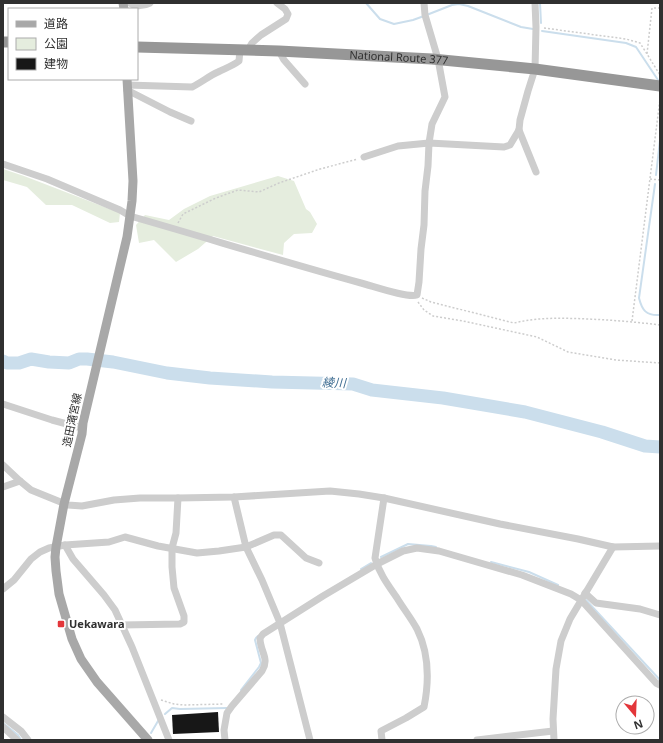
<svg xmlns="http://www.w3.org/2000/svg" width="663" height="743" font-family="'Noto Sans','Noto Sans JP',sans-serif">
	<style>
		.green { fill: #e5edde }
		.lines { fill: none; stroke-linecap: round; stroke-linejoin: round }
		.stream { stroke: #cbdeec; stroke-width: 2 }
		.river { stroke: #cbdeec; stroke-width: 13 }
		.building { fill: #171717 }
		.path { stroke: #cdcdcd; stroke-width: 1.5; stroke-dasharray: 2 2; stroke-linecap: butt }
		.minor { stroke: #cdcdcd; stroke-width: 7 }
		.major { stroke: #a8a8a8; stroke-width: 9 }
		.highway { stroke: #979797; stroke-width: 11 }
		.poi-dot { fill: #e3363a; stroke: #fff; stroke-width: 1.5 }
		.labels { text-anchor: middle; stroke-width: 4; stroke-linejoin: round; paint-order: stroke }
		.street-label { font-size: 11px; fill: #303030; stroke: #fff }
		.poi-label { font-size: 11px; font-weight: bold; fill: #303030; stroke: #fff; text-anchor: start }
		.water-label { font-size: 12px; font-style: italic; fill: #3f6d92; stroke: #fff }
	</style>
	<rect width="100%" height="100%" fill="#fff"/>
	<g class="green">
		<polygon points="3,169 24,176 120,213 119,222 110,223 72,205 46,205 27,187 3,180"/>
		<polygon points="278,176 294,181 306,209 310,212 317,224 312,233 294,234 284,243 283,255 213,236 198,249 176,262 154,240 139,243 136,225 145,215 169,220 184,209 210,196"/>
	</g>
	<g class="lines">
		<g class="stream">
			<polyline points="366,3 380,19 394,24 413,20 424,16 452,5 459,4 468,6 521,27 533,29"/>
			<polyline points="540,3 541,23"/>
			<polyline points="542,31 626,43 636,47 658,80"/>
			<polyline points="656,175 660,140"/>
			<path d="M655,184l-16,114c3,12 7,18 21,17"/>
			<polyline points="381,557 408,544 431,546 436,547"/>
			<polyline points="491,562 529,572 558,585"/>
			<polyline points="361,569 371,563"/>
			<polyline points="586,600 660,680"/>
			<polyline points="241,690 259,667 261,663 255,640 256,638 258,636"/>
			<polyline points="165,714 172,708 180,709 227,708"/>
			<polyline points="3,723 18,735 21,740"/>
			<polyline points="151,733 158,721"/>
		</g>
		<polyline class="river" points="3,361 7,363 19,363 31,359 49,362 69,363 79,359 87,359 113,362 167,373 210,378 272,382 353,384 372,390 443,398 525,412 602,432 645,446 660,447"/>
	</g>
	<polygon class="building" points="218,712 219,732 173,734 172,715"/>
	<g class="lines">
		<g class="path">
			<polyline points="660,8 652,8 647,54 660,75"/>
			<polyline points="544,28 626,39 640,43 647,54"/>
			<polyline points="650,179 660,180"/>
			<polyline points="178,223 183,214 216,198 238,190 259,192 279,183 320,169 358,159"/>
			<path d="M422,298l9,4 83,21c25,-6 49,-5 74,-4 24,1 48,3 72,6"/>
			<polyline points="418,302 424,310 433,316 463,321 537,337 568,352 616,360 660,363"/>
			<polyline points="632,321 660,99"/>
			<polyline points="161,700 174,704 184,705 224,704"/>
		</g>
		<g class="minor">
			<path d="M130,3c6,4 14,3 20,0"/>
			<polyline points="248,50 252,43 261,35 286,19 288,14 285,9 277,3"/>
			<polyline points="279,51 284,60 305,84"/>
			<path d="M127,85l65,2c10,-5 17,-11 26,-15 8,-4 14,-6 21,-11l1,-11"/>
			<polyline points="127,90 170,112 191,121"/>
			<polyline points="519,130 536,172"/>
			<polyline points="364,157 398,146 429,143 504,147 510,145 519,130 520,120 528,91 535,69 536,27 535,3"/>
			<path d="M3,164l44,15 73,31 10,6c77,22 154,46 231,67 12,3 46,15 56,12l2,-13 2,-33 3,-24 1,-34 3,-25 1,-23 3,-19 13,-27 -7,-38 -13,-44 -1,-12"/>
			<polyline points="3,404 52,420 82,428"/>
			<polyline points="3,465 20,481 31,490 68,505 82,506 114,500 140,498 178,498 234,497 330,491 359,494 384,498 500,524 578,539 613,547 660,546"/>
			<polyline points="3,487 20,481"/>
			<polyline points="234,497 246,547 262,580 280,623 310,740"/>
			<polyline points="65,545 109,542 125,537 158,546 197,553 219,551 246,547 274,535 281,535 306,558 319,563"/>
			<polyline points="3,589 14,580 31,559 40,552 49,548 65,545 73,559 104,595 115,610 132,647 169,740"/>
			<polyline points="585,593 596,603 640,609 660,615"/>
			<polyline points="122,625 180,624 184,622 184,616 174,588 172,567 172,548 176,533 178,498"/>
			<polyline points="3,717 21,731 28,740"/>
			<polyline points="3,727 17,740"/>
			<path d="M225,740l-1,-10 3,-17 5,-7 30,-35c8,-13 -2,-19 -2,-33l3,-4 60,-38 54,-32 26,-13 14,-3 22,3 83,24 49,19 10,6 75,83 4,2"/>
			<path d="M382,740l-1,-9 25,-13 18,-11c5,-25 5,-54 -7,-78 -6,-11 -14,-21 -20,-31 -9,-13 -18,-25 -22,-40l9,-60"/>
			<polyline points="477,740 553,731"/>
			<polyline points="554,740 553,719 556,669 561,641 570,619 613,547"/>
		</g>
		<g class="major">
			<polyline points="123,3 124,9"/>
			<polyline points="127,79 133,181 132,201 127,237 83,423 82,434 64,504 56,547 55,557 56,571 59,594 72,639 81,659 97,682 148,740"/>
		</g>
		<g class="highway">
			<polyline points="3,42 9,42"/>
			<path id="s1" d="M137,47l142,4 153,8 103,10 125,17"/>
		</g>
	</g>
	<rect class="poi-dot" x="57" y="620" width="8" height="8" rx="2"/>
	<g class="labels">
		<g class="street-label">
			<text dy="4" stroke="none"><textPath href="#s1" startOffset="262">National Route 377</textPath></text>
			<text transform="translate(72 420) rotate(-78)" y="4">造田滝宮線</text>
		</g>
		<g class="poi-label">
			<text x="69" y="628">Uekawara</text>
		</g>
		<g class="water-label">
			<text transform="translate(334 383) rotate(2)" y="4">綾川</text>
		</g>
	</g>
	<rect width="663" height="743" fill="none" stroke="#303030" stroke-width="8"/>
	<rect x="8" y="8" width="130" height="72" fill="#ffffff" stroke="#acacac"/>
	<rect x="16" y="21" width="20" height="6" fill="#a8a8a8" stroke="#acacac"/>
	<text x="44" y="28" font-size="12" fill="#303030">道路</text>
	<rect x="16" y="38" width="20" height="12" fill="#e5edde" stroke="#acacac"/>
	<text x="44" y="48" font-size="12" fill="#303030">公園</text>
	<rect x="16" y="58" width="20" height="12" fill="#171717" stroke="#acacac"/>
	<text x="44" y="68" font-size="12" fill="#303030">建物</text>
	<g transform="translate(635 715) rotate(161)"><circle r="19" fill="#ffffff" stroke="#acacac"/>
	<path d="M0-3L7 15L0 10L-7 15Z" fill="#e3363a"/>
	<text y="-6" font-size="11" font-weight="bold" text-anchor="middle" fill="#303030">N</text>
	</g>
</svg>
